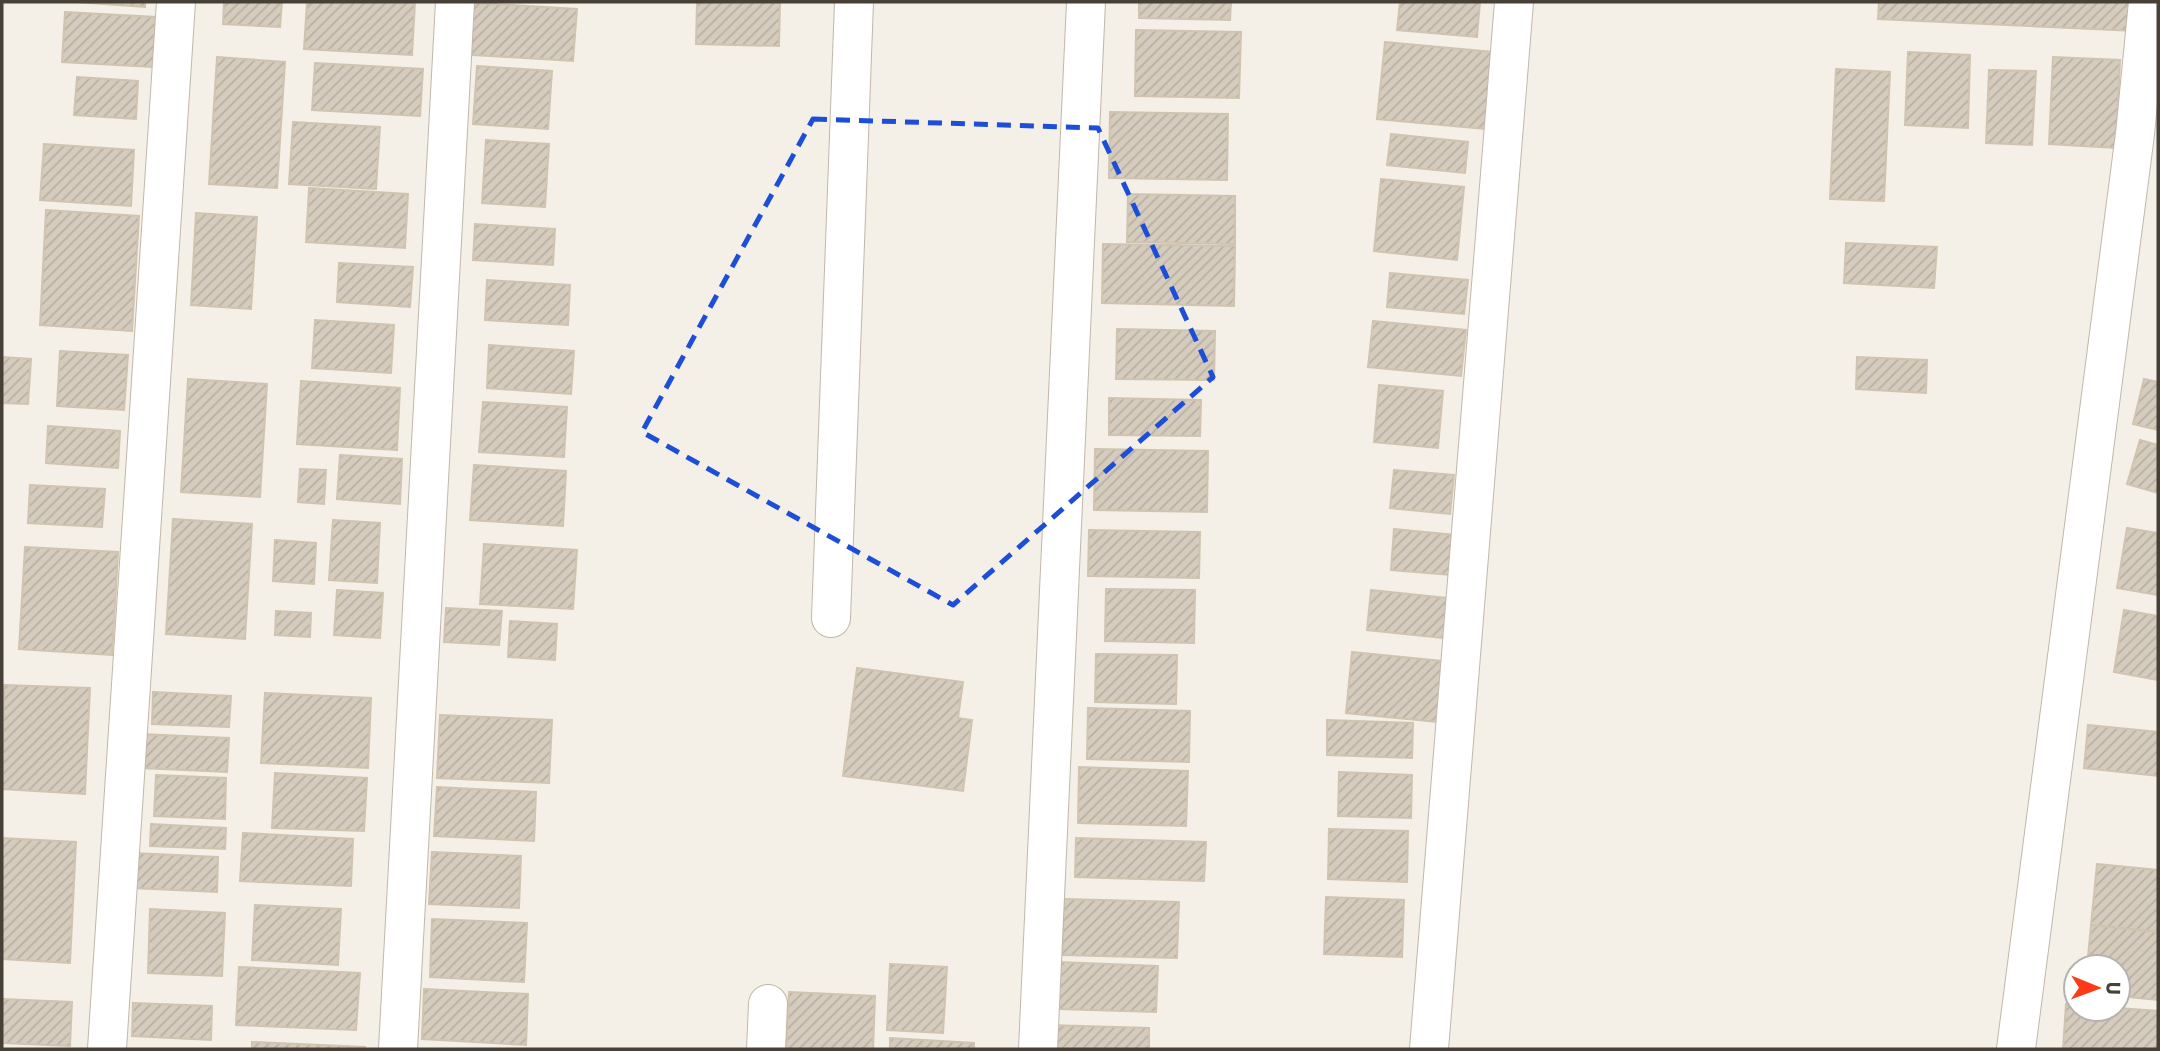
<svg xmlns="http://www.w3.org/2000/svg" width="2160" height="1051" font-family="Jost,sans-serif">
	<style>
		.building { fill: url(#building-hatch); stroke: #d0c4b0; stroke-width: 2 }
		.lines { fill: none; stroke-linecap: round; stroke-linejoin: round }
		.minor-casing { stroke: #bfb8aa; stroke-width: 40 }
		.minor { stroke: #fff; stroke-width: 38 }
		.marked { fill: none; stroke: #1d4ed8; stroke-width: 5; stroke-dasharray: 14 9; stroke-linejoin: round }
	</style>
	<defs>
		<pattern id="building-hatch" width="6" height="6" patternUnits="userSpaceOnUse" patternTransform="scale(1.75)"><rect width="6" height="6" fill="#d5ccbd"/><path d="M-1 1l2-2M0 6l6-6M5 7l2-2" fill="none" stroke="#b8b0a3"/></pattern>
	</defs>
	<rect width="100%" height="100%" fill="#f4f0e7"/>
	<g class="building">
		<polygon points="75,2 145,2 145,7"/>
		<polygon points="224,2 282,2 280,27 223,24"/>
		<polygon points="307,2 415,2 412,55 304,49"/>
		<polygon points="460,2 577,9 573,61 457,54"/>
		<polygon points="697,2 780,2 779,46 696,44"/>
		<polygon points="1139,2 1231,2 1230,20 1139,18"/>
		<polygon points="1400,2 1480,2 1477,37 1397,30"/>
		<polygon points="1879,2 2137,2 2135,31 1878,19"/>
		<polygon points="65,12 156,17 153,67 62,62"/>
		<polygon points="1136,30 1241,32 1239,98 1135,96"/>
		<polygon points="1385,42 1493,52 1485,129 1377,119"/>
		<polygon points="1908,52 1970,55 1968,128 1905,125"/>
		<polygon points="217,57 285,62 277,188 209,184"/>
		<polygon points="2053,57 2120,60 2116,148 2049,144"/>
		<polygon points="315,63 423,69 420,116 312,110"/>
		<polygon points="477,66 552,71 548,129 473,124"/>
		<polygon points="1836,69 1890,72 1884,201 1830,199"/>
		<polygon points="1989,70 2036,71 2032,145 1986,143"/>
		<polygon points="77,77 138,81 136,119 74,115"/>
		<polygon points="1110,112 1228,114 1227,180 1109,178"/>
		<polygon points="293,122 380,127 376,189 289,184"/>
		<polygon points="1391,134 1468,142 1465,173 1387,165"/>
		<polygon points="486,140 549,144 545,207 482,203"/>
		<polygon points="44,144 134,150 131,206 40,200"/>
		<polygon points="1381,179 1464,187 1457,260 1374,251"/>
		<polygon points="309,188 408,194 405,248 306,242"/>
		<polygon points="1128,194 1235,196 1235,244 1127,242"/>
		<polygon points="46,210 139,216 132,331 40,325"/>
		<polygon points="196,213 257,217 251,309 191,305"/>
		<polygon points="475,224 555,229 553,265 473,260"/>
		<polygon points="1846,243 1937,247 1934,288 1844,283"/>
		<polygon points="1103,244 1235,246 1234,306 1102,303"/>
		<polygon points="339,263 413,267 410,307 337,302"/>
		<polygon points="1390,273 1468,280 1464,314 1387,307"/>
		<polygon points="487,280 570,285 568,325 485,320"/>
		<polygon points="315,320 394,325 391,373 312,368"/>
		<polygon points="1373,321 1466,330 1461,376 1368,367"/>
		<polygon points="1117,329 1215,331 1214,380 1116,379"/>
		<polygon points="489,345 574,351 571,394 487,388"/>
		<polygon points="60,351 128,355 124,410 57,406"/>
		<polygon points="2,357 31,359 28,404 2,403"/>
		<polygon points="1857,357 1927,360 1926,393 1856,389"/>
		<polygon points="188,379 267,384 260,497 181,492"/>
		<polygon points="2144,379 2158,382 2158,430 2133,424"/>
		<polygon points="301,381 400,388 397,450 297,444"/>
		<polygon points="1379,385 1443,391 1438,448 1374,442"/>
		<polygon points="1109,398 1201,400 1200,436 1109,435"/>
		<polygon points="483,402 567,407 564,457 479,452"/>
		<polygon points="48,426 120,431 118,468 46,463"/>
		<polygon points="2140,440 2158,445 2158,493 2127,484"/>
		<polygon points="1095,449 1208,451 1207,512 1094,510"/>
		<polygon points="340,455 402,459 400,504 337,499"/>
		<polygon points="474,465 566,471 563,526 470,520"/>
		<polygon points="300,469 326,470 324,504 298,502"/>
		<polygon points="1394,470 1454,475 1450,514 1390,508"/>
		<polygon points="30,485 105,489 102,527 28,523"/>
		<polygon points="173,519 252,524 245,639 166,634"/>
		<polygon points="333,520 380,523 377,583 329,580"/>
		<polygon points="2127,528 2158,533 2158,595 2117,588"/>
		<polygon points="1394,529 1455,535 1451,575 1391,570"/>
		<polygon points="1089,530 1200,532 1199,578 1088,576"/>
		<polygon points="275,540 316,543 314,584 273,581"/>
		<polygon points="484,544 577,550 573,609 480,604"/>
		<polygon points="25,547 118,552 112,655 19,649"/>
		<polygon points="1106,589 1195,590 1194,643 1105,641"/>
		<polygon points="337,590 383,593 380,638 334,635"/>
		<polygon points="1371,590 1456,599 1452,639 1367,630"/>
		<polygon points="446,608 502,611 499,645 444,642"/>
		<polygon points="2124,610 2158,616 2158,680 2114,672"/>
		<polygon points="276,611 311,613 310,637 275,635"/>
		<polygon points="510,621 557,624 555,660 508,657"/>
		<polygon points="1352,652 1442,661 1437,722 1346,713"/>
		<polygon points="1096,654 1177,655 1176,704 1095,702"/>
		<polygon points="857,668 963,682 958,718 972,720 963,791 843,776"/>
		<polygon points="4,685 90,688 85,794 2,789"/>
		<polygon points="153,692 231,696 229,727 152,724"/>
		<polygon points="265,693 371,698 368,768 261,763"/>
		<polygon points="1088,708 1190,711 1189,762 1087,759"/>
		<polygon points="440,715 552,720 549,783 437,778"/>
		<polygon points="1327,720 1413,723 1412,758 1327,755"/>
		<polygon points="2088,725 2158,732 2158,776 2084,768"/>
		<polygon points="141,734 229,738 227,772 140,768"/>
		<polygon points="1079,767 1188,771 1186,826 1078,823"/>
		<polygon points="1339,772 1412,775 1411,818 1338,816"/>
		<polygon points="275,773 367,778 364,831 272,828"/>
		<polygon points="156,775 226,778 225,819 154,816"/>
		<polygon points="437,787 536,792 534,841 434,836"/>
		<polygon points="151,824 226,828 225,849 150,846"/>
		<polygon points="1329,829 1408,831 1407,882 1328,879"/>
		<polygon points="243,833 353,839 351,886 240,881"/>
		<polygon points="2,838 76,842 70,963 2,959"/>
		<polygon points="1076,838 1206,842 1204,881 1075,877"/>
		<polygon points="432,852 521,856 519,908 429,904"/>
		<polygon points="133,853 218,857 217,892 132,888"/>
		<polygon points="2097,864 2158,870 2158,932 2091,925"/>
		<polygon points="1326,897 1404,900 1402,957 1324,954"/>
		<polygon points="1064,899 1179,902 1177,958 1062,955"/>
		<polygon points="255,905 341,909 338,965 252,960"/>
		<polygon points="150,909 225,913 222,976 148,973"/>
		<polygon points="432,919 527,923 524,982 430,977"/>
		<polygon points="2091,925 2158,932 2158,1000 2118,996 2118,967 2087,967"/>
		<polygon points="1059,962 1158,966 1156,1012 1058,1009"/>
		<polygon points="890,964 947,967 943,1033 887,1030"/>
		<polygon points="239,967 360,973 356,1030 236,1025"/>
		<polygon points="424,989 528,994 526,1045 422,1039"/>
		<polygon points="789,992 875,996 873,1049 786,1049"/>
		<polygon points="2,999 72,1002 70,1046 2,1043"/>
		<polygon points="133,1003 212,1006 211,1040 132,1036"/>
		<polygon points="2066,1004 2076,1005 2076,1009 2118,1008 2158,1011 2158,1049 2063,1049"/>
		<polygon points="1048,1025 1149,1028 1149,1049 1047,1049"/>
		<polygon points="890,1038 974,1043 974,1049 890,1049"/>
		<polygon points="252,1042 365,1047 365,1049 252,1049"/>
	</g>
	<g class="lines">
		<defs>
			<g id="minor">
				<polyline points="831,618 854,2"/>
				<polyline points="107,1049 176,2"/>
				<polyline points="398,1049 455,2"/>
				<polyline points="766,1049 768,1004"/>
				<polyline points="1038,1049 1086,2"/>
				<polyline points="1429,1049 1514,2"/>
				<polyline points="2016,1049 2135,134 2148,2"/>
			</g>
		</defs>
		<use href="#minor" class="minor-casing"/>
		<use href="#minor" class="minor"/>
	</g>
	<path class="marked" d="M813,119l285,9 115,249 -260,228 -311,-173z"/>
	<rect width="2160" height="1051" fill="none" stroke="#474036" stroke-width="7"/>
	<g transform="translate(2097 988) rotate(91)"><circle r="33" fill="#ffffff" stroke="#b5b3af" stroke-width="2"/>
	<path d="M0-5L12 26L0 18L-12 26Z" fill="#fb3b17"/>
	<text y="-10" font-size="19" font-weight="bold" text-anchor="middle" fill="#474036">U</text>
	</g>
</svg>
